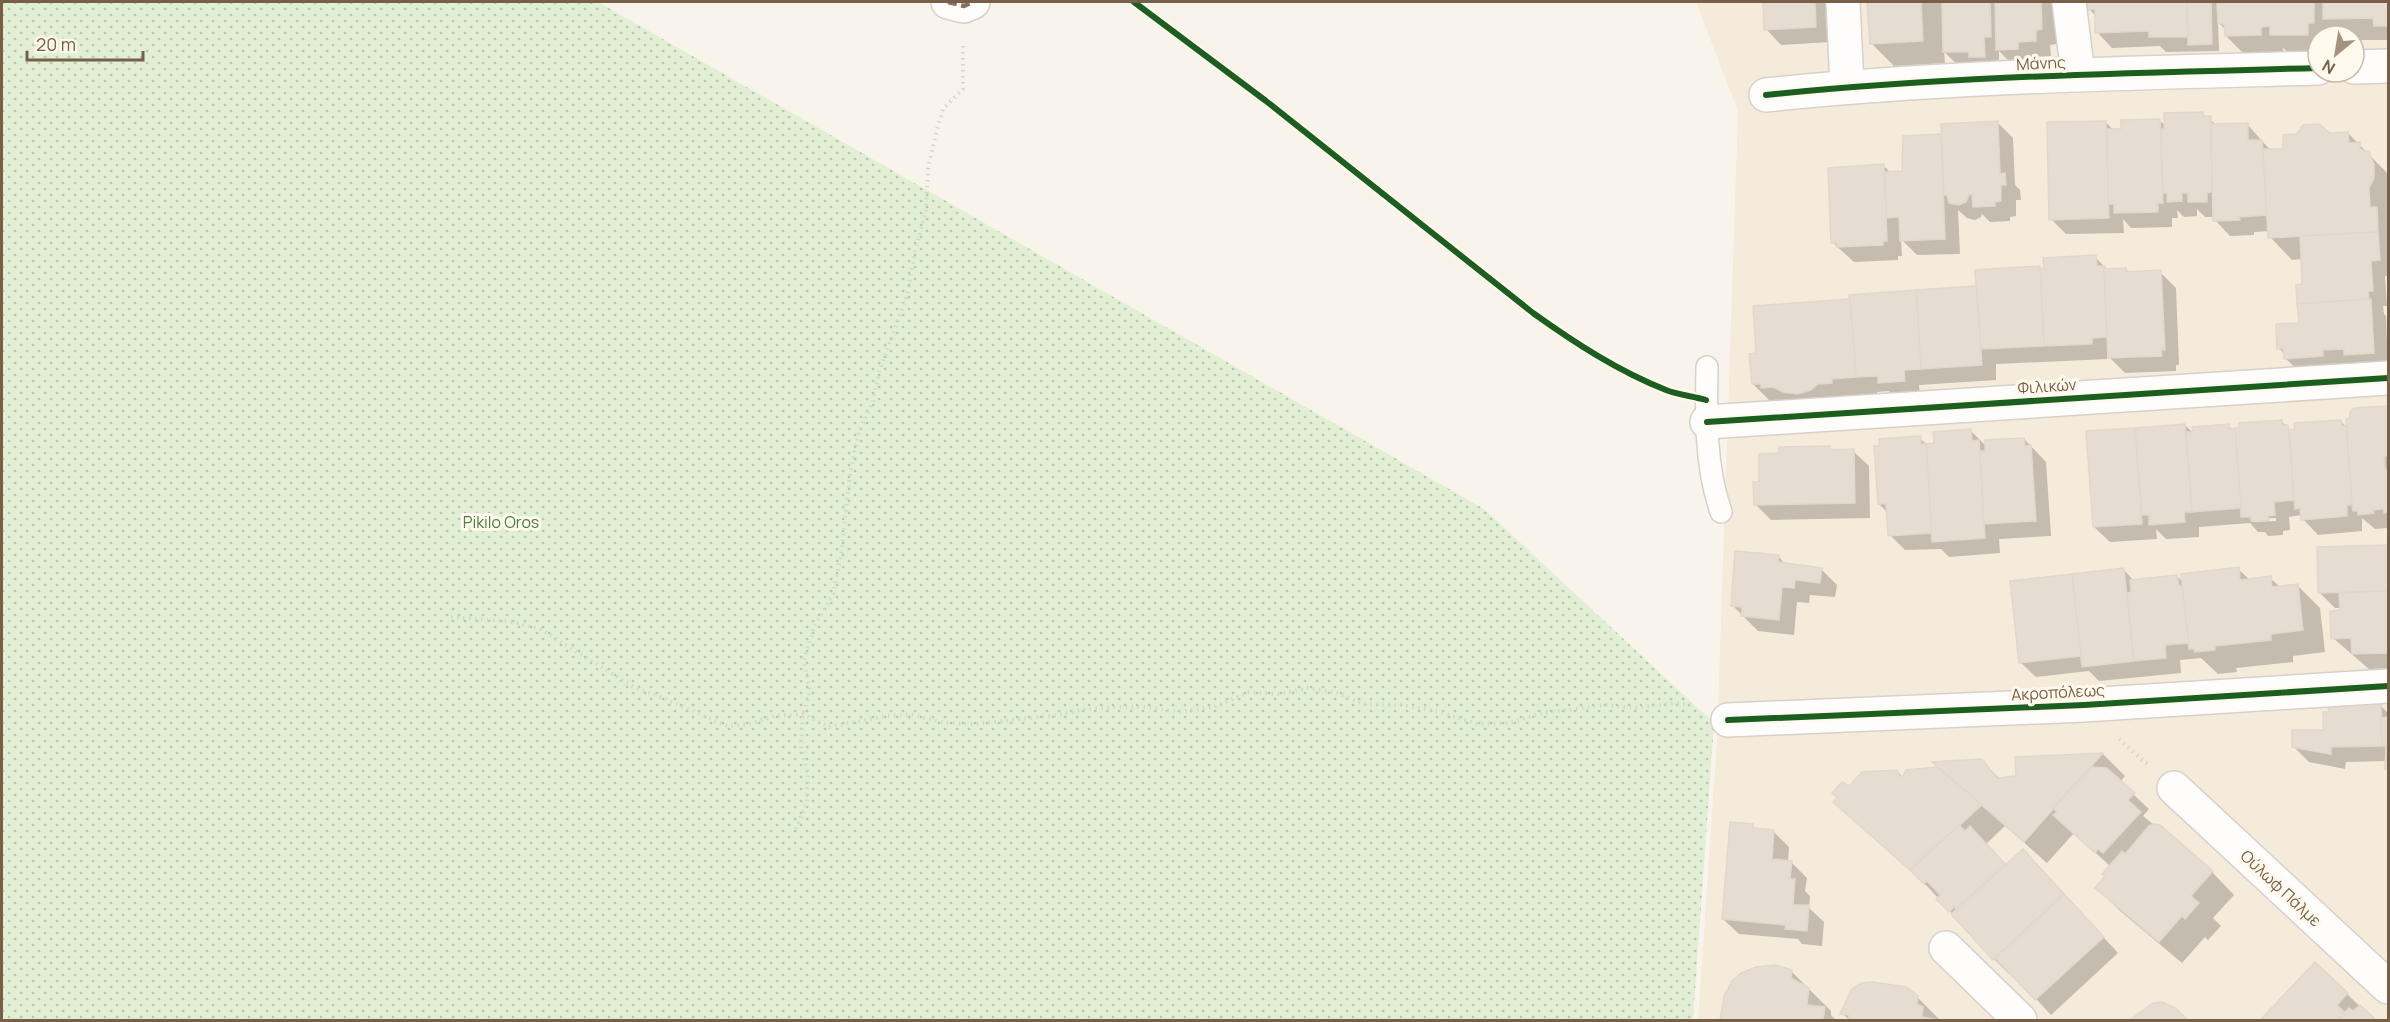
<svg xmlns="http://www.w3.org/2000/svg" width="2390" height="1022" font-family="Manrope,sans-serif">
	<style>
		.residential { fill: #f4ebdb; fill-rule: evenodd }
		.park { fill: url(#park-dots) }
		.shadow { fill: #0003; fill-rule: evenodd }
		.building { fill: #e5ddd2; stroke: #e1d8cd; stroke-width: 1.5 }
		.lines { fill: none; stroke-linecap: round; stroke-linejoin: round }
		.lane-casing { stroke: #d7d1c9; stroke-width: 24 }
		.street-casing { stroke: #d7d1c9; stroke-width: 36 }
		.path { stroke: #dbd4cd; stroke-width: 4; stroke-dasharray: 1.5 4.5; stroke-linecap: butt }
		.lane { stroke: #fefdfc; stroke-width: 21 }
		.street { stroke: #fefdfc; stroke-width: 33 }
		.quiet { stroke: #8d6e63; stroke-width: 4.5; stroke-dasharray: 9 4.5; stroke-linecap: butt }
		.cycleway-casing { stroke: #fffaed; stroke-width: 10 }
		.cycleway { stroke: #1b5e20; stroke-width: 6 }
		.labels { text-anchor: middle; stroke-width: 6; stroke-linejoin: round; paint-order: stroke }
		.street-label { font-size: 16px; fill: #795f48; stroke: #fffaed }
		.park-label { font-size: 16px; fill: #4c7f40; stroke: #fffaed }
	</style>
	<defs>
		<pattern id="park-dots" width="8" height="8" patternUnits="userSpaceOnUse" patternTransform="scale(1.5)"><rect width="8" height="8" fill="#e1f0d5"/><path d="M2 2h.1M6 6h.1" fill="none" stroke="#bbc6af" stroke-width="1.8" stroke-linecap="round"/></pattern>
	</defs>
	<rect width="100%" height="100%" fill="#f8f4eb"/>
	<path class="residential" d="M1696,2h692v1018h-690l19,-279 21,-630zM2318,36h36v36h-36z"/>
	<polygon class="park" points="2,2 598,2 1484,509 1714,723 1693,1020 2,1020"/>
	<g class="shadow">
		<polygon points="1764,2 1829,2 1831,42 1781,45 1766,29"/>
		<polygon points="1866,2 2055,2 2057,44 2050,45 2051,56 2032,57 2033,64 2013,65 1999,51 1999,71 1960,67 1944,52 1945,63 1894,66 1872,44 1869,5"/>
		<polygon points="2089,2 2388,2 2388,40 2354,40 2354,36 2342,36 2336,29 2336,36 2318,36 2318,57 2294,57 2283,48 2283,57 2248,58 2226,36 2226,30 2218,22 2219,51 2166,52 2160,46 2112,48 2097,32 2096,16 2089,9"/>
		<polygon points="2202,114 2217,125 2247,124 2271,151 2285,150 2329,134 2348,133 2388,174 2388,276 2385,276 2387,306 2383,306 2384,314 2386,316 2388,368 2301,373 2285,358 2285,355 2279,348 2301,325 2298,286 2304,286 2302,259 2292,260 2270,237 2269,231 2254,232 2254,235 2230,236 2215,220 2214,217 2205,217 2197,209 2197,216 2184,217 2177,210 2178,218 2172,218 2172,227 2131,228 2123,219 2124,233 2066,234 2051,219 2106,122 2114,131 2160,121 2166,126"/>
		<polygon points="1998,123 2013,138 2015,185 2020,190 2021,200 2016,200 2016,216 2010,217 2010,221 1990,222 1982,214 1981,217 1975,220 1967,218 1958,210 1960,254 1917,255 1901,239 1902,256 1898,256 1898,260 1854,262 1832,242 1884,166 1891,173 1903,173 1904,137 1942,135"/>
		<polygon points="2095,257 2108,270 2126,269 2130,273 2160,272 2176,288 2179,365 2176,365 2176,371 2125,373 2107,355 2107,359 1996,364 1996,380 1919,385 1920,396 1895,398 1889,391 1877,392 1877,399 1775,406 1753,384 1758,354 1851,301 1851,296 1978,287 2039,267 2042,270"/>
		<path d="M2388,407v121l-13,1 -13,-11v13l-44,4 -15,-16 -1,-4 -13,2 1,13 -7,1v4l-15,1 -3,-4h-7l-8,-9 -51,4v10l-33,2 -10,-10 1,10 -47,3 -16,-15 -7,-95 98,-7 10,10 33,-9 5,4 48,-9 11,10 49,-10 7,8zM2276,518v3l-22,1 -3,-3z"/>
		<polygon points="1971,431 1986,446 2024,439 2046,462 2051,536 1999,539 2000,553 1949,557 1941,549 1905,550 1890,535 1888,513 1879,504 1920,438 1927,445 1935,444"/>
		<polygon points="1830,448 1833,451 1853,451 1869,466 1870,518 1771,520 1755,504 1761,484"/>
		<polygon points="2388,547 2388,668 2369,669 2333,638 2341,608 2335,608 2319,592 2318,549"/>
		<polygon points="1778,556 1786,565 1821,569 1837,585 1835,597 1810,595 1809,603 1797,602 1794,635 1758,631 1732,605"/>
		<polygon points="2238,569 2250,580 2270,578 2280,587 2297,585 2320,608 2325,652 2293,656 2293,662 2236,668 2237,672 2218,674 2201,658 2180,660 2181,673 2099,681 2089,671 2036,677 2020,662 2124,570 2134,581 2177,576 2184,583"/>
		<polygon points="2373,698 2388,713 2388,770 2387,761 2346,762 2345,769 2309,762 2294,747 2325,731 2330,713"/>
		<polygon points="2103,754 2125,776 2120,782 2149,809 2143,816 2212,872 2234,895 2213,918 2221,926 2208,940 2205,937 2182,963 2119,910 2097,888 2107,877 2111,867 2074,833 2047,863 2005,826 1986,844 2006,866 2038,866 2118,953 2051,1015 2011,972 2009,974 1994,959 1926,885 1835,802 1849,788 1897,771 1904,778 1907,772 1981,760 2000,779 2018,777 2016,758"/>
		<polygon points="1752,825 1757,830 1773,831 1789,847 1788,862 1791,862 1807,878 1805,891 1810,896 1809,908 1824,922 1822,946 1802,944 1798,939 1739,934 1723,919"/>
		<polygon points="1791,971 1831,1011 1831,1015 1836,1020 1721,1020 1722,1013"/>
		<polygon points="2347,994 2374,1020 2267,1020 2264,1018"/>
		<polygon points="1917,997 1940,1020 1849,1020 1842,1013"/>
		<polygon points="2174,1010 2186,1020 2132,1020 2138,1015"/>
	</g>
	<g class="building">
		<polygon points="1763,2 1815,2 1816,27 1764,30"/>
		<polygon points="1867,2 1921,2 1923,41 1870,44"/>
		<polygon points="1942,2 1990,2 1991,37 1984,37 1985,57 1969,57 1969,52 1943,52"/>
		<polygon points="1995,2 2041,2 2042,29 2036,30 2036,41 2018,42 2018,49 1996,50"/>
		<polygon points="2087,2 2187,2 2188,37 2149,37 2149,31 2095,33 2095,9 2087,10"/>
		<polygon points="2187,2 2211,2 2212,44 2188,45"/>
		<polygon points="2217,2 2314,2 2314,23 2308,23 2308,35 2270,35 2270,26 2261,27 2261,35 2225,36 2224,24 2218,24"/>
		<polygon points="2323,2 2388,2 2388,26 2374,26 2373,18 2323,19"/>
		<polygon points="2203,112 2203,116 2211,116 2212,192 2207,193 2207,202 2188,202 2188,193 2182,193 2182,201 2167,202 2167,193 2163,193 2161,129 2164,129 2164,113"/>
		<polygon points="2160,119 2163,203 2158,203 2158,212 2114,213 2114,204 2108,204 2107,129 2121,129 2121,120"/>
		<polygon points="1998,121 2000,174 2005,173 2006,185 2001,185 2001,201 1995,202 1995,206 1973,207 1972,194 1969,195 1966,202 1959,205 1949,203 1947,195 1944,195 1941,124"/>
		<polygon points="2106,121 2109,218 2049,220 2047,122"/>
		<polygon points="2248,123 2248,140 2262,140 2267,215 2239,217 2240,220 2213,221 2211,124"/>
		<polygon points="2319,124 2330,133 2348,132 2349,143 2360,142 2360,149 2369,152 2374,164 2374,178 2369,188 2370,207 2377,207 2378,232 2268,238 2263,149 2283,149 2283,135 2297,134 2303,125"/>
		<polygon points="1941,134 1945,239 1900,241 1899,217 1886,218 1885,172 1902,171 1903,136"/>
		<polygon points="1884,164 1887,241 1883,241 1883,245 1837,247 1837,243 1831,243 1828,168"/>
		<polygon points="2378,232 2380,260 2371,261 2373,291 2368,291 2369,299 2297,304 2296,285 2302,284 2300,236"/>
		<polygon points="2096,255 2097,266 2104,266 2107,337 2092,338 2092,344 2044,346 2040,269 2044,269 2043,258"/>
		<polygon points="2040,266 2044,346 1981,349 1975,270"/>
		<polygon points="2126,268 2126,272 2161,270 2165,350 2161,350 2162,356 2108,358 2104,269"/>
		<polygon points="1976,286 1982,365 1921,369 1916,290"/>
		<polygon points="1916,290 1921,369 1904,370 1905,381 1878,383 1878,376 1856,377 1849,295"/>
		<polygon points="1850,299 1856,377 1832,379 1832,383 1818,384 1811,390 1797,394 1783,392 1773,387 1761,388 1761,384 1752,384 1749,354 1756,353 1753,306"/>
		<polygon points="2371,299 2374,353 2344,355 2344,349 2323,350 2323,356 2284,359 2283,348 2277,349 2276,324 2299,323 2297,304"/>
		<polygon points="2388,406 2388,456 2384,456 2385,470 2388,470 2388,512 2384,513 2384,509 2373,510 2374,513 2358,515 2358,511 2353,511 2352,505 2346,419 2350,418 2350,412 2354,408"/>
		<polygon points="2282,420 2282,425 2288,425 2294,500 2274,502 2275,515 2268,516 2269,520 2251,521 2251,517 2241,517 2235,428 2239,428 2239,423"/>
		<polygon points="2341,420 2342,426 2346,426 2352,505 2347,505 2347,516 2301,520 2300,508 2295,509 2289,430 2295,429 2294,423"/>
		<polygon points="2185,424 2192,512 2184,512 2185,522 2149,525 2149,515 2142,515 2135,428"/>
		<polygon points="2229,424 2229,429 2235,428 2241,508 2192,512 2186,432 2193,432 2192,427"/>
		<polygon points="2135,428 2142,524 2093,527 2086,431"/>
		<polygon points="1971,429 1972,441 1979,440 1985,538 1932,542 1926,444 1934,443 1933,432"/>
		<polygon points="1921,436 1921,444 1926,444 1932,533 1888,536 1886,504 1878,504 1874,446 1880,446 1879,439"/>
		<polygon points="2024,438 2025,446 2031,445 2036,521 1984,524 1980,451 1985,451 1985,440"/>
		<polygon points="1830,446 1830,450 1854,449 1855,503 1754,505 1753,482 1759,482 1759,454 1779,453 1779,447"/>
		<polygon points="2388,545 2388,591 2318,593 2317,547"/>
		<polygon points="1735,551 1779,555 1778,562 1822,568 1820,583 1795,580 1794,588 1782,587 1779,620 1741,616 1742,607 1731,606"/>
		<polygon points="2239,567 2240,580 2271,576 2272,587 2298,584 2303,630 2271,634 2271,640 2215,646 2215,650 2195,652 2194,649 2189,649 2181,574"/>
		<polygon points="2124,568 2134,661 2082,667 2072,574"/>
		<polygon points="2072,574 2081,656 2019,663 2010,581"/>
		<polygon points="2177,575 2179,586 2182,586 2189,643 2165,645 2166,658 2134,661 2127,593 2131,592 2130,580"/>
		<polygon points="2388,591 2388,653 2352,654 2351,638 2331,639 2330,611 2340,610 2339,593"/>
		<polygon points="2374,696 2374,704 2381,704 2382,746 2331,747 2331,754 2292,747 2292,730 2323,730 2323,712 2329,712 2328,705"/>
		<polygon points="2388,717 2388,769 2385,769 2386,746 2382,746 2381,718"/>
		<polygon points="2103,753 2024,842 1932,762 1982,759 1997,778 2016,776 2015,757"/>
		<polygon points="1937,767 1982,805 1910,870 1833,802 1837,798 1832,793 1842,782 1849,786 1862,772 1897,770 1899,776 1903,776 1906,770"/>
		<polygon points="2091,767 2107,768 2135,793 2128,800 2141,812 2103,853 2098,849 2095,853 2053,815 2057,812 2053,808"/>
		<polygon points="1730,822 1753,824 1753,828 1774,830 1772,859 1792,861 1790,879 1795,879 1793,905 1809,905 1807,931 1785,929 1786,925 1722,919"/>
		<polygon points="2154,824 2160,825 2213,871 2191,896 2199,903 2185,919 2182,916 2159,942 2095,888 2105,876 2102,874 2122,851 2125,854 2149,826"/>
		<polygon points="1959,825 1965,831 1970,826 2006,865 1956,909 1954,907 1949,912 1936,899 1940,895 1927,881 1924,884 1910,870"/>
		<polygon points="2023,849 2064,894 1993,960 1951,914"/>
		<polygon points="2064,894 2104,937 2035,1000 1995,958"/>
		<polygon points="2315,962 2348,993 2337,1005 2345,1013 2337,1020 2265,1020 2262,1018"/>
		<polygon points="1775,965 1792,970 1791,978 1809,988 1807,1005 1825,1007 1823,1020 1720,1020 1724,996 1732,981 1741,973 1756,967"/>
		<polygon points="1873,982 1906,987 1918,996 1917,1004 1923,1007 1922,1017 1939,1020 1848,1020 1849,1015 1840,1014 1851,990 1861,983"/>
		<polygon points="2162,1002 2175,1008 2188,1020 2130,1020 2153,1003"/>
		<polygon points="2360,1005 2376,1020 2337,1020 2349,1008 2353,1011"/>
	</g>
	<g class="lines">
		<defs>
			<path id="lane" d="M1707,367c-1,48 -2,99 14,145"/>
			<g id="street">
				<polyline points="948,2 964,6 973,2"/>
				<polyline points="1843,2 1847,86"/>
				<polyline points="2069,2 2078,75"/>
				<polyline points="2354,67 2388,66"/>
				<path d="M1766,95c183,-19 368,-22 552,-27"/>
				<polyline points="1707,422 2388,378"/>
				<polyline points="1728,720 2084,705 2388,686"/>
				<polyline points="2174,788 2388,987"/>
				<polyline points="1946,948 2020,1020"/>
			</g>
		</defs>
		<use href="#lane" class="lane-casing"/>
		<use href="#street" class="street-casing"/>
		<g class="path">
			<polyline points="451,617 513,622 540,629 635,688 661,697 727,726 749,724 774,716 803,714 829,727 880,717 910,714 944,723 976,724 1058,715 1086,709 1120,707 1146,707 1178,712 1214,707 1249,692 1278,694 1308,688 1335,692 1363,704 1402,705 1440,712 1477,724 1510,723 1542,713 1606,705 1633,708 1674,703 1694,705"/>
			<polyline points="2119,739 2147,764"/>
			<polyline points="796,829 807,802 808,775 801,747 803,714 810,691 804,660 814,627 833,594 841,555 850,473 859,432 873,401 880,369 907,296 915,252 926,210 928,168 936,133 943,109 963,89 963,42"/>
		</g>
		<use href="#lane" class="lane"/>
		<use href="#street" class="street"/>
		<polyline class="quiet" points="948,2 964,6 973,2"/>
		<defs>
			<g id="cycleway">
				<path d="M1134,2l132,99 267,212c42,30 85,58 133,77 12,5 27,6 40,10"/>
				<path d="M1766,95c183,-19 368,-22 552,-27"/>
				<polyline points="1707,422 2388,378"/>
				<polyline points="1728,720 2084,705 2388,686"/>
			</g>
		</defs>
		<use href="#cycleway" class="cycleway-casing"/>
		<use href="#cycleway" class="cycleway"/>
	</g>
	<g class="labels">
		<g class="street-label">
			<text transform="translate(2041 63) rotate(-3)" y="6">Μάνης</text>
			<text transform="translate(2047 386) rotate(-4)" y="6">Φιλικών</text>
			<text transform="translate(2058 692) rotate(-3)" y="6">Ακροπόλεως</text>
			<text transform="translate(2281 888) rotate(43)" y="6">Ούλωφ Πάλμε</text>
		</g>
		<g class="park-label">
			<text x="501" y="528">Pikilo Oros</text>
		</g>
	</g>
	<rect width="2390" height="1022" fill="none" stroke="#795f48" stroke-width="6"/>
	<g transform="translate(2336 54) rotate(210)"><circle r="28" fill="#fffaed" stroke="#c9bcab" stroke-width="1.5"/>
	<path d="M0-4.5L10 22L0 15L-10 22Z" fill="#a59381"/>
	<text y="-9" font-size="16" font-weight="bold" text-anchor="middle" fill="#795f48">N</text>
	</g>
	<path d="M27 51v9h116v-9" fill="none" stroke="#795f48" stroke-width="3"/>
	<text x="36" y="51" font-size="18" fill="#795f48" stroke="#fffaed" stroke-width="4.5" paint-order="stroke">20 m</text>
</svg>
